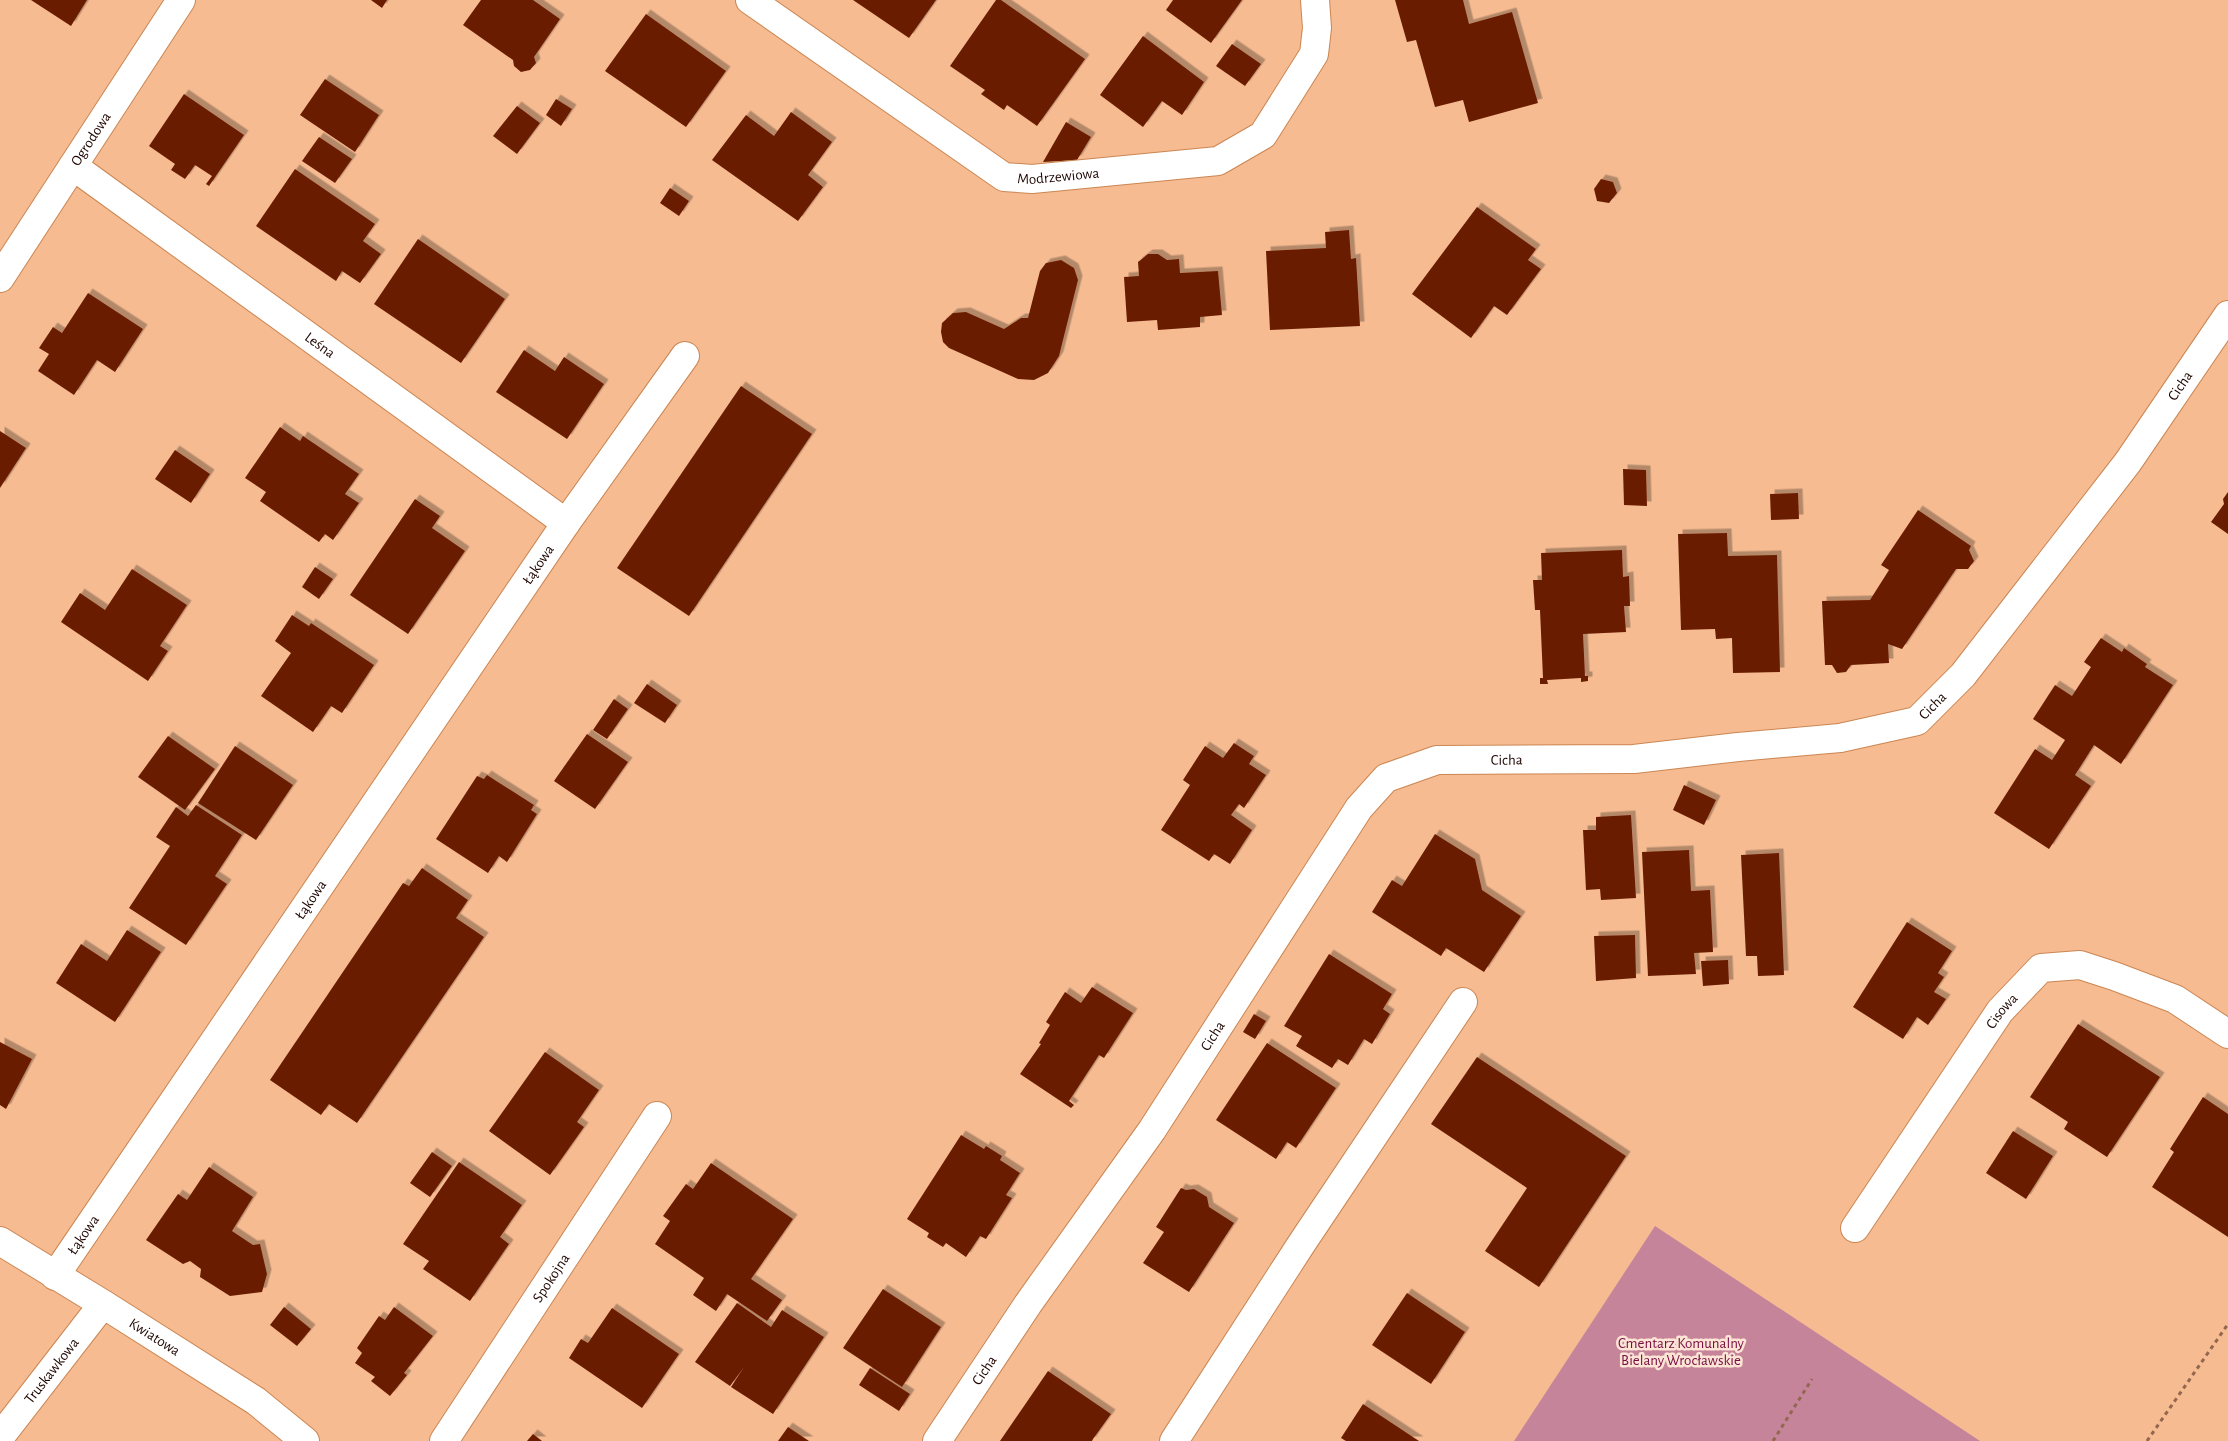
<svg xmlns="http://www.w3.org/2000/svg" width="2228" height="1441" font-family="'Alegreya Sans',sans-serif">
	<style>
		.green { fill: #c6849b }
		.building { fill: #6a1c04; filter: url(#shadow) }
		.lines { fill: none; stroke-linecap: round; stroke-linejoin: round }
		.street-casing { stroke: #cb8652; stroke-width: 30 }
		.path { stroke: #93674e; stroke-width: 3; stroke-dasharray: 4 4; stroke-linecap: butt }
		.street { stroke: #fff; stroke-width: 28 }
		.labels { text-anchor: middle; stroke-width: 5; stroke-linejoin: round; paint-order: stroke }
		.street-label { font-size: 15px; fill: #1e0500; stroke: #fce5d5 }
		.park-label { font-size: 15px; fill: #770c43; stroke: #fce5d5 }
	</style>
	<defs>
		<filter id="shadow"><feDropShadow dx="4.5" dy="-4.5" stdDeviation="0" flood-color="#0004"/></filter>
	</defs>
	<rect width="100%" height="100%" fill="#f6bb91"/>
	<polygon class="green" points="1655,1226 1980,1441 1514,1441"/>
	<g class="building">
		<polygon points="31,0 87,0 71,26"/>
		<polygon points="371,0 387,0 382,8"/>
		<polygon points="481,0 533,0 560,19 534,57 536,63 530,70 521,72 514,66 513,60 463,25"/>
		<polygon points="853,0 936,0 909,38"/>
		<polygon points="996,0 1001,0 1085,59 1037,126 1007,105 1004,110 981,94 985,90 950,66"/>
		<polygon points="1173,0 1242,0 1211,43 1166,10"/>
		<polygon points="1395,0 1463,0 1469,24 1512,12 1538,103 1469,122 1463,100 1435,107 1416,40 1407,42"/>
		<polygon points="646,14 726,71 686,127 605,71"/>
		<polygon points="1143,36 1204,82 1182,115 1162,101 1143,127 1100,95"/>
		<polygon points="1232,44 1261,64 1245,86 1216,66"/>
		<polygon points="325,79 379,115 355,152 300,115"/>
		<polygon points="184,94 244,135 209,186 206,184 212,176 195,165 185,179 171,170 175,164 149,146"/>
		<polygon points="556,99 572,109 561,126 546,115"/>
		<polygon points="517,106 540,123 517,154 493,136"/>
		<polygon points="791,112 832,142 808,175 823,187 798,221 712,160 746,115 774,136"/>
		<polygon points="1066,122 1091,137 1077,160 1043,162"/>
		<polygon points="319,137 352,159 335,183 302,161"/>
		<polygon points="295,169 375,224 363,241 381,254 360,283 342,271 336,281 256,226"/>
		<polygon points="1601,179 1613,182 1617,193 1609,203 1597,201 1594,189"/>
		<polygon points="670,188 689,201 679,216 660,203"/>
		<polygon points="1477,207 1536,249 1528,260 1541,269 1507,315 1494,306 1471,338 1412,294"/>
		<polygon points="1349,230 1351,259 1356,258 1360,326 1270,330 1266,251 1326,248 1325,232"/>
		<polygon points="418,239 505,299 461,363 374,304"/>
		<polygon points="1148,254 1158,254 1167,260 1179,259 1180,273 1218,271 1222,315 1200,317 1200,327 1158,330 1157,320 1127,322 1124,277 1139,276 1138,262"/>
		<polygon points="1061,260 1074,268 1078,280 1059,356 1048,373 1034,380 1018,379 949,348 943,342 941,332 942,323 953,313 966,312 1004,329 1021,318 1028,318 1040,271 1046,263"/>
		<polygon points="88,293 143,329 115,372 97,360 74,395 38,371 49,354 39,348 53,327 62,333"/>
		<polygon points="524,350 555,371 564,357 604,384 567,439 496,392"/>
		<polygon points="741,386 812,434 689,616 617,568"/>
		<polygon points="280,427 300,441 303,436 359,474 345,494 359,503 333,540 325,534 319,542 260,501 266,492 245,478"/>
		<polygon points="0,431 26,448 0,488"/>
		<polygon points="175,450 210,474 191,503 155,479"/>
		<polygon points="1623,469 1646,470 1647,506 1624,505"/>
		<polygon points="2228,492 2228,534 2211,522 2224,504 2223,499"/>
		<polygon points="1798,493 1799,519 1771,520 1770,494"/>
		<polygon points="415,499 440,516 432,528 465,551 408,634 350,595"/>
		<polygon points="1918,510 1971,546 1969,550 1974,561 1968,569 1956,569 1902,649 1888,644 1889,663 1851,665 1846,672 1837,673 1832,665 1825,665 1822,601 1870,600 1889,570 1881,565"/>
		<polygon points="1727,533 1728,556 1777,555 1780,672 1733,673 1732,638 1716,639 1715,629 1681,630 1678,534"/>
		<polygon points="1622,550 1623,577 1629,576 1630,606 1624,606 1626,632 1583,634 1585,676 1588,676 1588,681 1581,682 1581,678 1547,680 1548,684 1540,684 1540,678 1543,678 1540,610 1535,610 1533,580 1542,580 1541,553"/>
		<polygon points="315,567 333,579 319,599 302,587"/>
		<polygon points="132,569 187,605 160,646 168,651 148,681 61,622 80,593 105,610"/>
		<polygon points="292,615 309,626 311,623 374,665 342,713 331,706 313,732 261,696 291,653 275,641"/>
		<polygon points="2101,638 2122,652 2124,648 2147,664 2145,667 2173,685 2121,764 2094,745 2075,775 2091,786 2049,849 1994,813 2035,749 2052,760 2065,740 2033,719 2055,685 2072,696 2091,667 2084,662"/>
		<polygon points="647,684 677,705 665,723 634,703"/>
		<polygon points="614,699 628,709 607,739 593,730"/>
		<polygon points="587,734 628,762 595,809 554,781"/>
		<polygon points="168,736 215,769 185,810 138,777"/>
		<polygon points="1234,743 1254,756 1249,764 1266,775 1244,808 1239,804 1231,815 1252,830 1230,864 1214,854 1209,861 1161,830 1190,785 1183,780 1205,746 1223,758"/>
		<polygon points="235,746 293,785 256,840 198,803"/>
		<polygon points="487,775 534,805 531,810 537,814 507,862 499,856 488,873 436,839 477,776 484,779"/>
		<polygon points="1684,785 1716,800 1704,825 1673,810"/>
		<polygon points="196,805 242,835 215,876 227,884 186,945 129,908 170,846 156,837 176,807 188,816"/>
		<polygon points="1631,815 1636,898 1601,900 1600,889 1586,890 1583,830 1596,830 1596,817"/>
		<polygon points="1435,834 1475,859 1482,890 1521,916 1484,972 1446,948 1441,956 1372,912 1392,880 1402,886"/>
		<polygon points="1689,850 1691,891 1710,890 1713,952 1694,953 1696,974 1648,976 1642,852"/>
		<polygon points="1779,853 1784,975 1758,976 1757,956 1746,956 1741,855"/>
		<polygon points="422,868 468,900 456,918 484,937 357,1123 329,1104 321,1115 270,1080 403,883 409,886"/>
		<polygon points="1907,922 1952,951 1938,973 1944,977 1934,992 1946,999 1928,1025 1917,1017 1903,1039 1853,1007"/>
		<polygon points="127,930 161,952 115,1022 56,983 81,944 107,961"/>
		<polygon points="1635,935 1636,978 1596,981 1594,936"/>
		<polygon points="1329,954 1392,994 1383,1009 1390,1014 1372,1044 1364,1039 1348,1065 1338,1059 1332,1068 1296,1046 1302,1036 1284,1026"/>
		<polygon points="1728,960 1729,984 1703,986 1701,961"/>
		<polygon points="1092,987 1133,1013 1104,1058 1099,1055 1069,1101 1074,1105 1071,1108 1020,1074 1041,1044 1039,1043 1050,1025 1046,1022 1065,992 1081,1003"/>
		<polygon points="1254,1014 1266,1021 1255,1039 1243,1032"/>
		<polygon points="2078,1024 2160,1077 2107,1157 2064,1129 2068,1122 2030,1097"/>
		<polygon points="0,1042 32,1059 6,1109 0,1105"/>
		<polygon points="1267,1043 1336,1088 1296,1148 1287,1142 1276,1159 1216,1120"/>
		<polygon points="545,1052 599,1090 577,1122 584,1127 550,1175 489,1131"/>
		<polygon points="1477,1057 1626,1156 1539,1287 1485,1251 1527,1188 1431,1124"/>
		<polygon points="2203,1097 2228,1114 2228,1237 2152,1187 2174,1152 2170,1149"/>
		<polygon points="2013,1131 2053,1156 2026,1199 1986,1173"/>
		<polygon points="961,1135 984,1149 986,1146 1002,1156 1000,1160 1020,1173 1006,1195 1012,1198 986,1239 980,1236 966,1257 946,1243 943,1247 927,1237 929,1233 907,1219"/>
		<polygon points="432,1152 452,1166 430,1197 410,1183"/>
		<polygon points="459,1162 522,1205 500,1237 509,1244 470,1301 423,1269 429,1261 403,1244"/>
		<polygon points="711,1163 793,1219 751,1279 782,1300 767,1321 727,1294 716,1311 693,1295 704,1278 655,1244 670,1221 663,1216 686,1184 693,1189"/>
		<polygon points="209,1167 253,1197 232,1231 253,1245 260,1244 267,1274 262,1292 230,1296 200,1277 201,1269 190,1261 183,1264 146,1240 178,1194 187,1200"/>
		<polygon points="1181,1188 1186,1190 1194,1189 1207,1197 1209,1207 1234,1223 1189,1292 1143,1263 1164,1232 1156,1227"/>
		<polygon points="883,1289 941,1327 902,1387 843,1348"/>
		<polygon points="1407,1293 1465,1332 1431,1384 1372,1345"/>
		<polygon points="737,1303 771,1327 782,1310 824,1337 773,1414 731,1387 744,1367 730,1386 695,1362"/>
		<polygon points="284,1307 311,1329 297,1346 270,1325"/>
		<polygon points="394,1307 433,1336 404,1373 407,1375 390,1396 371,1381 375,1377 355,1363 362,1353 357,1348 379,1316 385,1320"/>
		<polygon points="612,1308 679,1354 642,1408 569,1358 581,1339 588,1343"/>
		<polygon points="870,1368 910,1394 899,1411 859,1385"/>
		<polygon points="1048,1371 1111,1414 1093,1439 1092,1441 1000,1441"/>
		<polygon points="1363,1404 1419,1441 1346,1441 1341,1438"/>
		<polygon points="788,1427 809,1441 778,1441"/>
		<polygon points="533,1434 542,1441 527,1441"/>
	</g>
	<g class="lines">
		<defs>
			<g id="street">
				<path id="s1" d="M750,0l254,177 28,2 186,-18 45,-26 51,-81 3,-26 -2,-28"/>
				<path id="s2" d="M73,166l493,357"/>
				<path id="s3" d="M0,278l181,-278"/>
				<path id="s4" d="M1855,1228l145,-217 41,-43 39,-3 34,11 61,23 53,35"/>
				<path id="s5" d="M0,1241l103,63 153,97 49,40"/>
				<path id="s6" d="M55,1276l511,-753 119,-167"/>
				<path id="s7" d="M0,1437l103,-133"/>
				<path id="s8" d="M444,1441l213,-325"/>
				<path id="s9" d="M937,1441l91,-137 124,-174 207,-322 27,-30 51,-18 197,-1 104,-12 102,-9 77,-17 46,-46 165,-213 100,-147"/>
				<polyline points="1174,1441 1300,1246 1463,1002"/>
			</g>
		</defs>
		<use href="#street" class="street-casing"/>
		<g class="path">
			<polyline points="1773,1441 1812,1379"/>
			<polyline points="2147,1441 2228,1324"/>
		</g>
		<use href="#street" class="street"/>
	</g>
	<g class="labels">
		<g class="street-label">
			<text dy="5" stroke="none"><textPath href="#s3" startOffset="166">Ogrodowa</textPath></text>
			<text dy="5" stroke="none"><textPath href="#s1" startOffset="364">Modrzewiowa</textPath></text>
			<text dy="5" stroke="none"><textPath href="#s2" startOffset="305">Leśna</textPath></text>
			<text dy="5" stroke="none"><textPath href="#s9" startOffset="1765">Cicha</textPath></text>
			<text dy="5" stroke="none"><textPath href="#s6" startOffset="860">Łąkowa</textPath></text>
			<text dy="5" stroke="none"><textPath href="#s9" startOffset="1360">Cicha</textPath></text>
			<text dy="5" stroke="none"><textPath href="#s9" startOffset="925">Cicha</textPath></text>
			<text dy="5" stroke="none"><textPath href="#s6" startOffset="455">Łąkowa</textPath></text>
			<text dy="5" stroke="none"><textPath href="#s4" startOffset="262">Cisowa</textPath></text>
			<text dy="5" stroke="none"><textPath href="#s9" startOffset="490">Cicha</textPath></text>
			<text dy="5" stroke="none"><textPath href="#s6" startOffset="50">Łąkowa</textPath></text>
			<text dy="5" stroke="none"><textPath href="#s8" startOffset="195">Spokojna</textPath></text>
			<text dy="5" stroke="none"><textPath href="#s5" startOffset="182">Kwiatowa</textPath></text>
			<text dy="5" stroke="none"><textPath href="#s7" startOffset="84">Truskawkowa</textPath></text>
			<text dy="5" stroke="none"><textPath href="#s9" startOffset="85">Cicha</textPath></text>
		</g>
		<g class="park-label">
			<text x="1681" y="1348">Cmentarz Komunalny<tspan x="1681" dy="17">Bielany Wrocławskie</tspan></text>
		</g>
	</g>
</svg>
